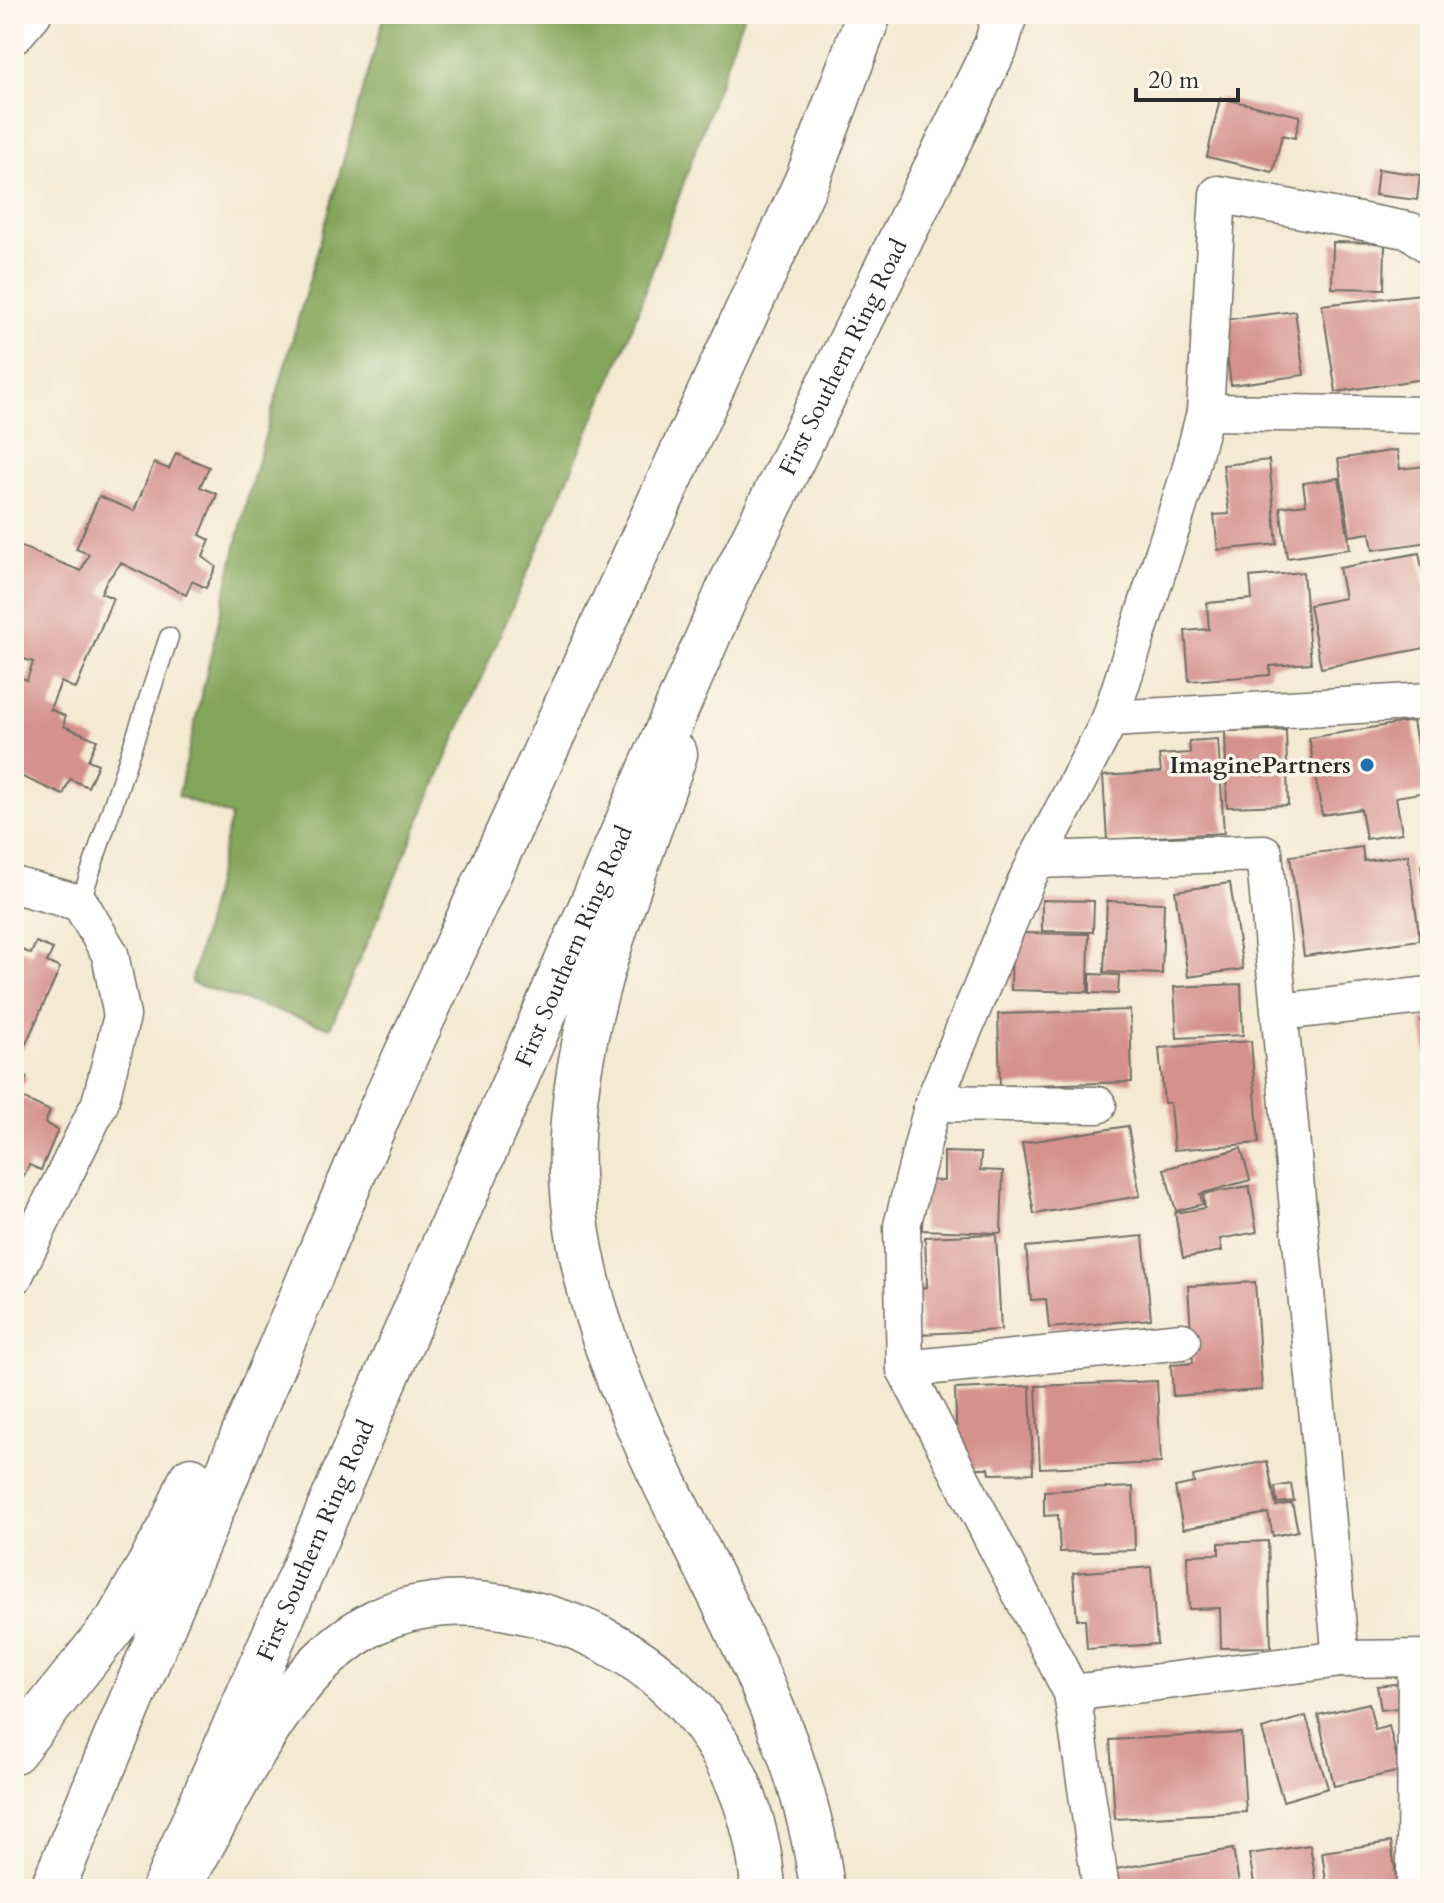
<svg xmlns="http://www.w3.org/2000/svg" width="1444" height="1903" font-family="Cardo,serif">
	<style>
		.forest { fill: #84a65a; stroke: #586842; stroke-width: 2 }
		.building { fill: #d5928c }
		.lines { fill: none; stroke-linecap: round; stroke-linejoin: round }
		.service-casing { stroke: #716e65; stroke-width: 21 }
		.minor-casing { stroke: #716e65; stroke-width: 39 }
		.trunk-casing { stroke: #716e65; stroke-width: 47 }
		.motorway-casing { stroke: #716e65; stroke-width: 47 }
		.service { stroke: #fff; stroke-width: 18 }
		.minor { stroke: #fff; stroke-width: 36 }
		.trunk { stroke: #fff; stroke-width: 44 }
		.motorway { stroke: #fff; stroke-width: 44 }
		.poi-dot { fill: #1f6fb2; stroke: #fbf7ec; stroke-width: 3 }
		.labels { text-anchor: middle; stroke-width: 7; stroke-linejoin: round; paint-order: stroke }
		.street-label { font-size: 24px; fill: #2b2b2b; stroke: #fbf7ec }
		.poi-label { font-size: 24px; font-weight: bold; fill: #2b2b2b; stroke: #fbf7ec; text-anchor: end }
	</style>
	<rect width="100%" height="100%" fill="#fbf7ec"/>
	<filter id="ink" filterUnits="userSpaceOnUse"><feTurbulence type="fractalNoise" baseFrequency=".0125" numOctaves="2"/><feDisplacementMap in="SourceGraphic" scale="16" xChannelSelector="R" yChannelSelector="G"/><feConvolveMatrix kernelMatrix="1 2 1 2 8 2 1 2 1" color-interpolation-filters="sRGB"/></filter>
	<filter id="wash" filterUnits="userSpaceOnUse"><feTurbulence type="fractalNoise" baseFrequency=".006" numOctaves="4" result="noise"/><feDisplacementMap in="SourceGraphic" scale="32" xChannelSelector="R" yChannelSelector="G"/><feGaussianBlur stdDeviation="1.8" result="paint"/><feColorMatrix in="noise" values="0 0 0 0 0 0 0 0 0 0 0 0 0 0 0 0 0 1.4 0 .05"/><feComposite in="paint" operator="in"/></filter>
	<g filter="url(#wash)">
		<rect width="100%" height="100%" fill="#f4e9d1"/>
		<polygon class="forest" points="385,14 744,14 625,347 330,1028 191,983 231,816 178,796 247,499"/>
		<g id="blocks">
			<g class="building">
				<polygon points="1220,98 1300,116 1295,138 1282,135 1273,172 1207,157"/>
				<polygon points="1378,169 1420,175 1417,200 1375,195"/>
				<polygon points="1333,242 1385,243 1384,289 1332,288"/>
				<polygon points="1430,293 1430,378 1336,392 1322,305"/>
				<polygon points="1295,311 1304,375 1231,385 1222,320"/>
				<polygon points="1397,450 1400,469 1425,466 1430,490 1430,542 1373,550 1370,533 1350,536 1338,459"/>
				<polygon points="176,453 209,467 200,487 217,494 200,535 210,540 203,557 216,567 206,588 192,581 186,595 121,563 106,582 101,593 113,598 76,689 61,682 50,709 65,716 64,726 97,740 88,760 98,764 88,787 70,779 63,795 14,773 14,675 27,680 33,662 14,656 14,544 81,571 89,554 76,549 99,496 134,511 154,463 169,469"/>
				<polygon points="1269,460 1277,544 1218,550 1214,515 1229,514 1223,465"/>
				<polygon points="1339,478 1350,549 1287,558 1280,507 1306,504 1303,483"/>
				<polygon points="1419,553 1430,610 1430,647 1321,668 1309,605 1345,598 1339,568"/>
				<polygon points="1303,572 1311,663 1270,666 1270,675 1189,681 1185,631 1209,629 1207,603 1252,599 1250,577"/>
				<polygon points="1413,721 1425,792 1396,797 1402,833 1366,839 1361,809 1322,815 1309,738"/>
				<polygon points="1286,730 1288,805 1227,807 1225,731"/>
				<polygon points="1218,739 1224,833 1107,840 1103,776 1161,772 1159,755 1190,753 1189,741"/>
				<polygon points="1362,847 1364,861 1408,855 1420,940 1304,956 1290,856"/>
				<polygon points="1430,863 1430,925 1428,925 1421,865"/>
				<polygon points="1230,883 1243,969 1188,977 1175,891"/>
				<polygon points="1042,900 1094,901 1093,932 1042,931"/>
				<polygon points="1107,901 1164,903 1162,974 1104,972"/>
				<polygon points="1012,933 1089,934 1088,992 1011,990"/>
				<polygon points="36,942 53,949 47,962 60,968 23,1050 14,1045 14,946 31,954"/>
				<polygon points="1090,974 1119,975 1118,994 1090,993"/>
				<polygon points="1241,984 1243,1035 1177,1038 1174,987"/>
				<polygon points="1130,1010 1132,1082 1000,1086 998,1014"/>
				<polygon points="1430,1019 1430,1064 1428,1064 1421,1020"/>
				<polygon points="1251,1041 1259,1143 1174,1150 1170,1103 1164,1103 1159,1048"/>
				<polygon points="1425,1070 1430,1070 1430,1090 1428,1090"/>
				<polygon points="14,1072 27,1077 18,1096 50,1111 45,1123 58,1130 41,1170 29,1165 23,1178 14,1174"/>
				<polygon points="1128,1126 1140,1196 1034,1214 1022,1143"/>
				<polygon points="1241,1148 1250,1180 1200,1194 1203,1204 1176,1211 1164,1169"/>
				<polygon points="944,1152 981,1153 980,1170 1003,1171 1001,1233 922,1230 923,1180 944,1181"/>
				<polygon points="1249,1186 1257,1232 1220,1239 1222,1251 1183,1258 1175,1213 1205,1208 1203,1194"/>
				<polygon points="996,1234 1001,1330 921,1334 919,1288 927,1287 925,1237"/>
				<polygon points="1143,1236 1151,1319 1049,1328 1046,1299 1031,1300 1026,1247"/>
				<polygon points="1255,1282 1262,1390 1173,1396 1171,1365 1193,1363 1188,1286"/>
				<polygon points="1157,1381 1161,1463 1040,1468 1036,1386"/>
				<polygon points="1030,1386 1033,1473 990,1474 989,1468 966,1468 957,1448 955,1389"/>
				<polygon points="1267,1461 1276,1506 1292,1503 1298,1531 1273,1536 1268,1513 1183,1529 1175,1487 1194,1483 1193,1476"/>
				<polygon points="1291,1484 1294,1501 1277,1503 1275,1487"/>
				<polygon points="1133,1487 1135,1550 1060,1552 1058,1515 1044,1516 1044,1491"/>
				<polygon points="1268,1541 1271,1647 1221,1648 1220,1608 1189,1609 1187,1555 1219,1554 1219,1543"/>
				<polygon points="1151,1567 1157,1644 1087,1649 1085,1619 1077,1619 1073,1573"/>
				<polygon points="1402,1683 1406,1707 1381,1710 1377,1686"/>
				<polygon points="1369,1703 1375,1730 1389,1726 1400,1771 1334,1786 1318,1715"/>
				<polygon points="1306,1716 1328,1788 1283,1801 1262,1729"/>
				<polygon points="1241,1733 1246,1812 1115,1819 1110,1740"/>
				<polygon points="1391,1842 1398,1889 1327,1889 1322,1852"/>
				<polygon points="1310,1845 1317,1889 1255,1889 1249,1854"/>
				<polygon points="1233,1849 1240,1889 1113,1889 1110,1870"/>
			</g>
		</g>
	</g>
	<g filter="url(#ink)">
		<use href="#blocks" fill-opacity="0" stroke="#716e65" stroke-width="2"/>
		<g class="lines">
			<defs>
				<polyline id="service" points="80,903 169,637"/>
				<g id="minor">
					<polyline points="14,36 33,14"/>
					<polyline points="1205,412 1430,415"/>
					<polyline points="1110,719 1430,701"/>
					<polyline points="1036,860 1264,853 1341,1659"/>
					<polyline points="14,885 80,903 110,954 122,1016 100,1103 14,1277"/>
					<polyline points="1280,1012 1430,995"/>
					<polyline points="933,1103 1098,1105"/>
					<polyline points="905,1369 1182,1341"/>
					<polyline points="1072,1693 1341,1659 1430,1658"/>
					<polyline points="1101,1889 1072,1693 905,1369 902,1226 933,1103 1027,879 1110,719 1189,474 1205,412 1218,194 1411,231 1430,246"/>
					<polyline points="1415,1889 1416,1660"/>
				</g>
				<g id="trunk">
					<path d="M675,754c-39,119 -92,241 -102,367 -12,145 53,287 117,413 56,114 117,228 132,355"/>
					<path d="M191,1865c48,-84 95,-197 184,-243 40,-21 94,-22 137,-13 143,27 241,133 251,280"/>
				</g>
				<g id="motorway">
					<polyline points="14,1751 118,1620 171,1527 191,1479"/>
					<polyline points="52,1889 378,1116 808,178 869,14"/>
					<path id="s1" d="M164,1889l566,-1303 266,-540 9,-32"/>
				</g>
			</defs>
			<use href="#service" class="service-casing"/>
			<use href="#minor" class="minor-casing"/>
			<use href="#trunk" class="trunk-casing"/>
			<use href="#motorway" class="motorway-casing"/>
			<use href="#service" class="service"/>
			<use href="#minor" class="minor"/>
			<use href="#trunk" class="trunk"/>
			<use href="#motorway" class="motorway"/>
		</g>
	</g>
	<circle class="poi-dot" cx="1367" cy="765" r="8"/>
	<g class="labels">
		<g class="street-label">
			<text dy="8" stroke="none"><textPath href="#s1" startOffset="1676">First Southern Ring Road</textPath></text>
			<text dy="8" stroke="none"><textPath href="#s1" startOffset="1028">First Southern Ring Road</textPath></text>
			<text dy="8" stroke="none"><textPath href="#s1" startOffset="380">First Southern Ring Road</textPath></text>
		</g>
		<g class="poi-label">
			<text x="1351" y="773">ImaginePartners</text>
		</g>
	</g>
	<rect width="1444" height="1903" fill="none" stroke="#fbf7ec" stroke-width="48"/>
	<path d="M1136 88v12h102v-12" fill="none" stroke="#2b2b2b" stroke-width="4"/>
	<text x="1148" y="88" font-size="24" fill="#2b2b2b" stroke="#fbf7ec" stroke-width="6" paint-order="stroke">20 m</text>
</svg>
